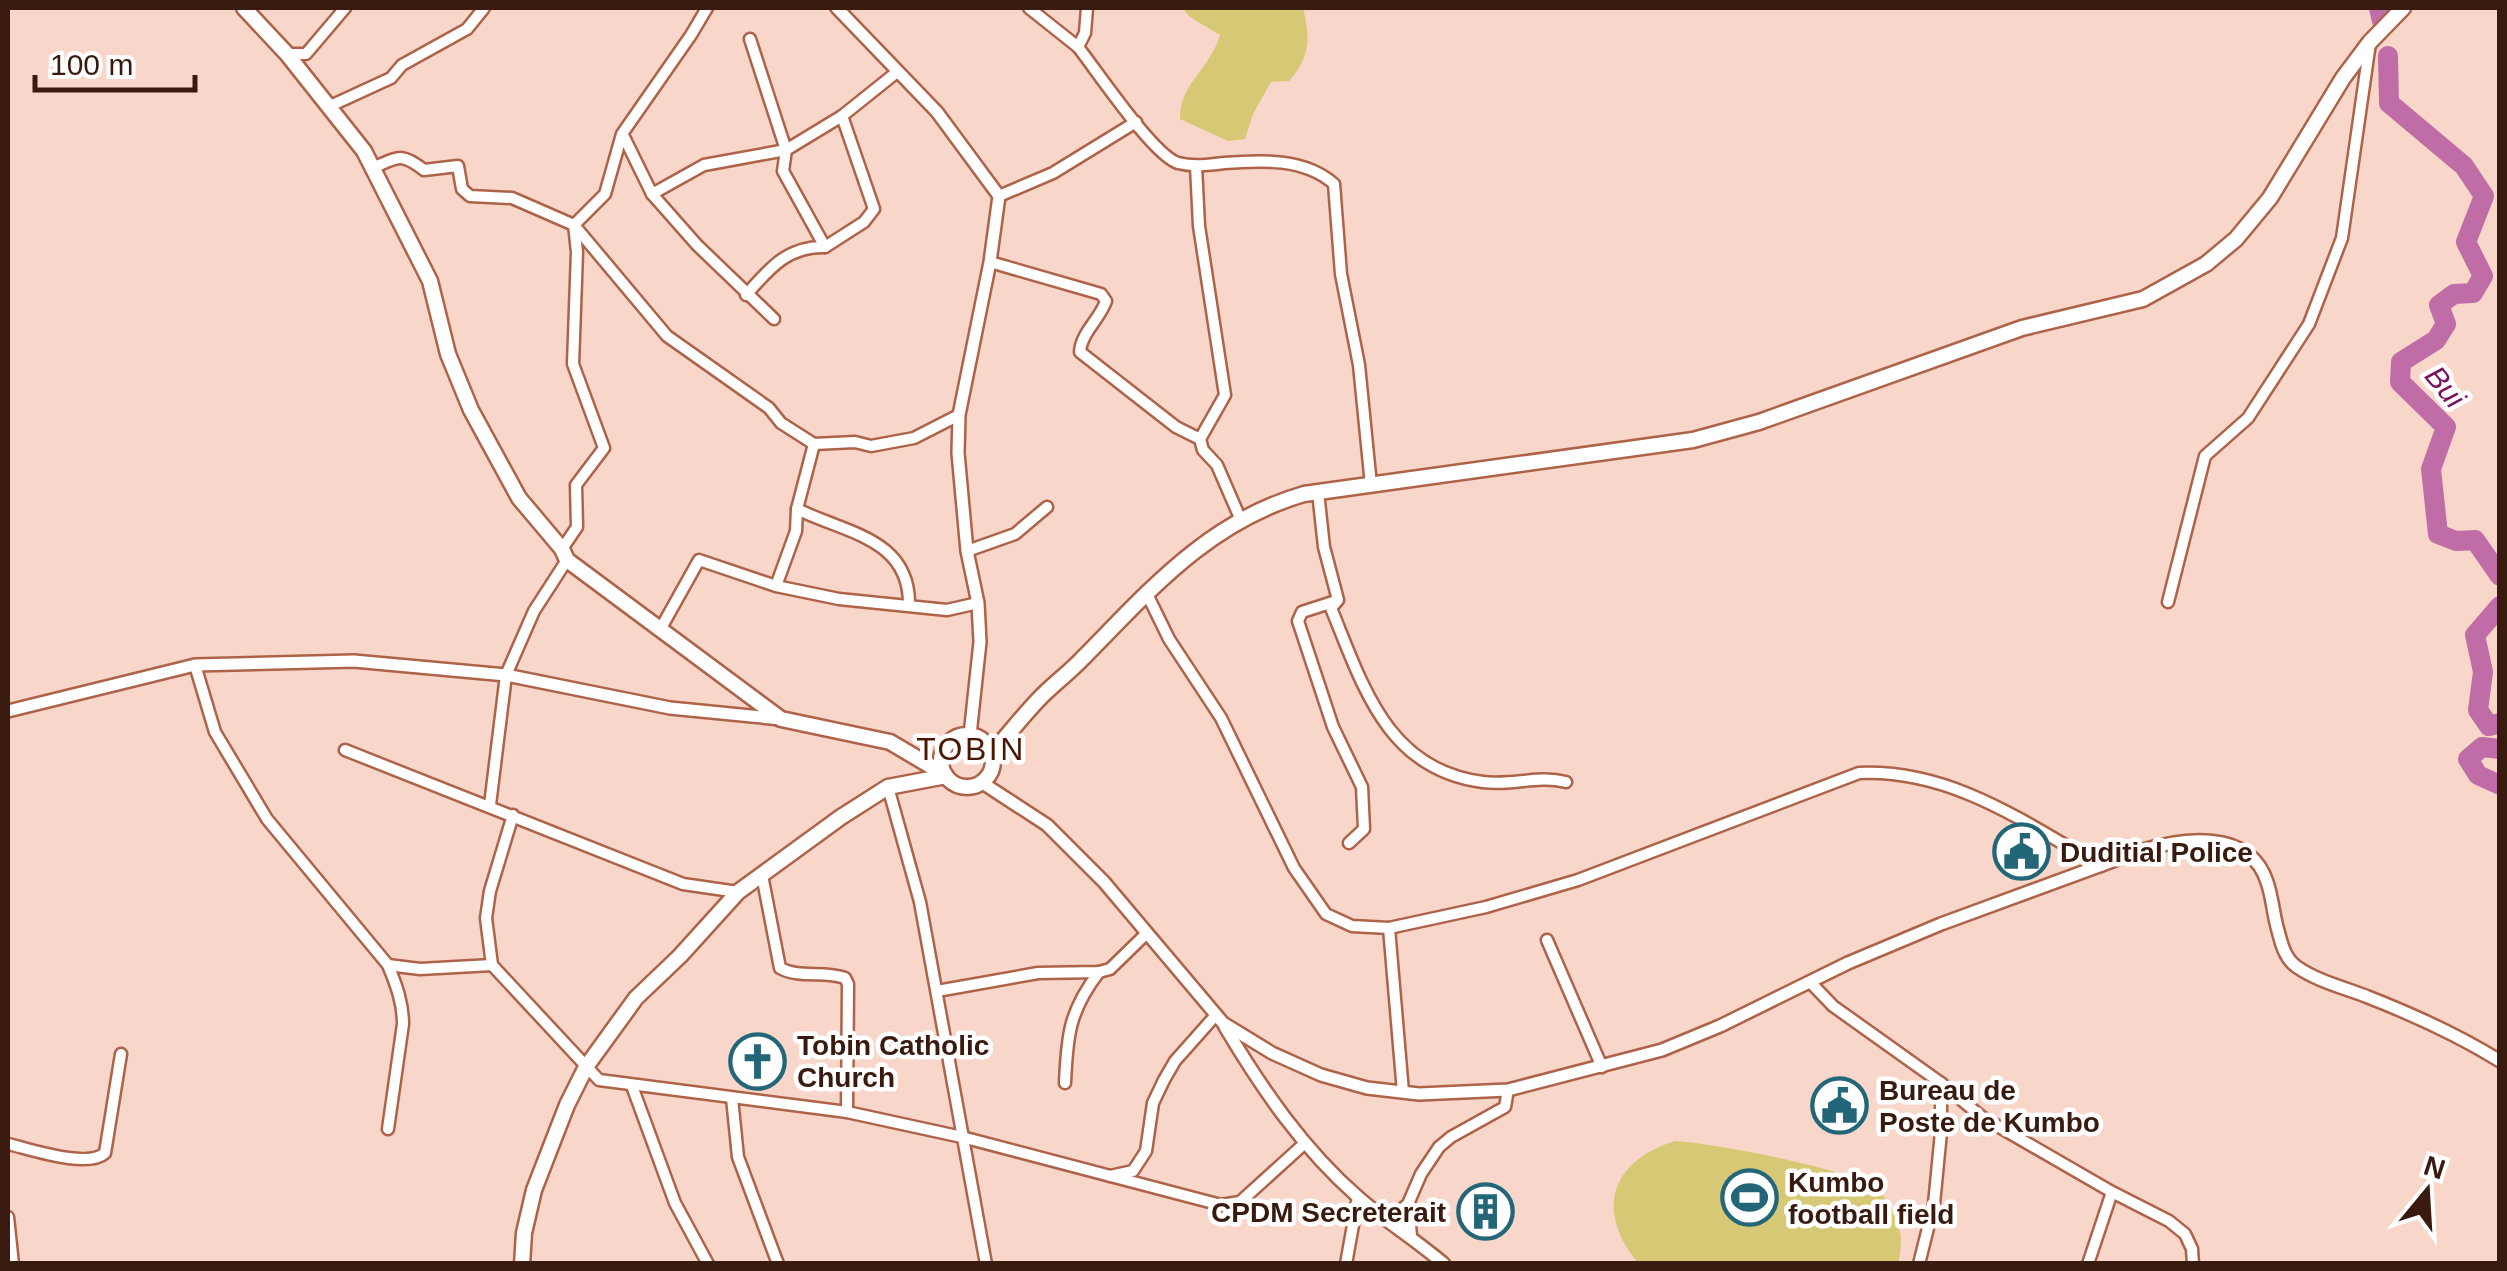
<svg xmlns="http://www.w3.org/2000/svg" width="2507" height="1271" font-family="Arial,sans-serif">
	<style>
		.green { fill: #d7c876 }
		.lines { fill: none; stroke-linecap: round; stroke-linejoin: round }
		.river { stroke: #c06ca6; stroke-width: 20 }
		.minor-casing { stroke: #ae6349; stroke-width: 15 }
		.tertiary-casing { stroke: #ae6349; stroke-width: 16 }
		.secondary-casing { stroke: #ae6349; stroke-width: 19 }
		.minor { stroke: #fff; stroke-width: 10 }
		.tertiary { stroke: #fff; stroke-width: 11 }
		.secondary { stroke: #fff; stroke-width: 14 }
		.labels { text-anchor: middle; stroke-width: 9; stroke-linejoin: round; paint-order: stroke }
		.poi-label { font-size: 28px; font-weight: bold; fill: #391a0f; stroke: #fff; text-anchor: start }
		.water-label { font-size: 30px; font-style: italic; fill: #791161; stroke: #fff }
		.quarter-label { font-size: 32px; letter-spacing: 2.5px; fill: #4c1804; stroke: #fff }
	</style>
	<rect width="100%" height="100%" fill="#f8d6ca"/>
	<g class="green">
		<path d="M1182,8h121c7,29 8,49 -14,73l-18,1 -18,32 -8,25 -17,2 -48,-22c-1,-35 31,-51 40,-84l-30,-18z"/>
		<path d="M1675,1141c36,2 171,27 198,46 24,17 33,49 25,76h-260c-43,-52 -28,-102 37,-122z"/>
	</g>
	<g class="lines">
		<g class="river">
			<polyline points="2379,8 2382,21"/>
			<polyline points="2388,56 2389,103 2464,166 2484,196 2466,242 2483,276 2473,293 2454,294 2439,305 2446,324 2436,340 2401,362 2400,382 2446,427 2431,469 2438,534 2456,541 2475,540 2500,576"/>
			<polyline points="2500,606 2475,635 2483,672 2478,710 2489,726 2500,723"/>
			<polyline points="2500,749 2482,747 2468,759 2478,775 2500,785"/>
		</g>
		<defs>
			<g id="minor">
				<polyline points="1029,8 1078,47"/>
				<path d="M1087,8l-2,25 -7,14c19,24 75,108 100,116 15,4 31,2 46,0 37,-3 81,-5 110,21l7,90 18,91 12,120"/>
				<polyline points="287,54 306,54 345,8"/>
				<polyline points="328,107 391,78 402,65 467,29 484,8"/>
				<polyline points="623,135 652,194 697,245 774,319"/>
				<polyline points="1196,166 1199,226 1225,395 1200,439"/>
				<path d="M372,168c27,-11 29,-16 52,2l34,-4 4,23 8,7 42,2 62,27 93,111 102,72 12,15 33,21 41,-2 16,4 43,-8 45,-23"/>
				<polyline points="652,194 704,165 786,150 750,39"/>
				<polyline points="999,196 1053,173 1136,122"/>
				<polyline points="825,247 864,222 874,209 842,116"/>
				<path d="M990,262l111,32 5,7c-6,18 -25,32 -26,51l96,75 24,12 3,11 14,15 23,53"/>
				<path d="M746,295c23,-26 41,-49 79,-48l-42,-76 3,-21 56,-34 55,-44"/>
				<path d="M1318,492l6,55 14,53 -7,8c32,78 56,162 152,174 28,4 55,-7 83,0"/>
				<path d="M797,509c48,24 113,29 112,96"/>
				<polyline points="562,549 577,527 576,485 604,448 573,364 577,252 574,225 605,194 622,134 691,35 707,8"/>
				<polyline points="967,551 1015,534 1047,507"/>
				<polyline points="776,586 796,531 797,509 814,444"/>
				<path d="M1146,592l23,47 52,79 73,150 32,46 26,12 37,2 97,-21 92,-27 281,-107c92,-4 165,49 242,93"/>
				<polyline points="1333,602 1302,612 1298,621 1333,727 1362,787 1364,829 1349,843"/>
				<polyline points="2168,602 2205,456 2248,418 2309,324 2342,238 2370,43"/>
				<polyline points="661,628 699,560 776,586 839,599 947,610 978,603"/>
				<path d="M195,665l20,67 52,87 121,146c8,19 15,38 15,59l-15,105"/>
				<polyline points="345,750 683,884 738,892"/>
				<polyline points="888,787 920,902 986,1264"/>
				<polyline points="490,805 506,675 534,611 567,560"/>
				<polyline points="513,815 490,891 486,918 492,965 599,1080 847,1112 962,1137 1221,1205 1240,1202 1305,1143"/>
				<path d="M762,875l18,93c20,11 45,2 65,10l3,6 -1,128"/>
				<polyline points="1389,928 1403,1092"/>
				<polyline points="1547,940 1602,1067"/>
				<polyline points="388,965 420,969 492,965"/>
				<polyline points="1811,983 1833,1006 1941,1083 1982,1117 2112,1192 2169,1221 2185,1234 2192,1249 2193,1264"/>
				<polyline points="937,991 1038,973 1099,972 1110,969 1147,933"/>
				<path d="M1065,1083c2,-47 4,-72 34,-111"/>
				<polyline points="632,1086 675,1203 708,1264"/>
				<polyline points="732,1098 738,1157 778,1264"/>
				<path d="M8,1144c22,5 80,25 97,9l16,-99"/>
				<polyline points="1110,1176 1133,1171 1146,1151 1153,1103 1164,1080 1175,1061 1215,1016"/>
				<polyline points="1408,1204 1411,1236"/>
				<polyline points="8,1217 13,1264"/>
				<polyline points="1389,1220 1408,1204 1421,1174 1439,1147 1451,1137 1505,1107 1508,1090"/>
				<polyline points="1346,1264 1358,1197"/>
				<polyline points="1919,1264 1934,1204 1941,1132 1941,1083"/>
				<polyline points="2088,1264 2112,1192"/>
			</g>
			<g id="tertiary">
				<polyline points="837,8 937,112 999,196 990,262 959,415 958,453 967,551 978,603 980,642 970,735"/>
				<polyline points="8,711 195,665 354,661 506,675 670,708 781,719"/>
				<path d="M981,782l66,43 57,57 119,141 49,30 49,22 46,13 52,6 89,-4 154,-40 58,-24 128,-63 93,-39 199,-73c41,-13 110,-23 127,31 5,14 6,30 10,45 4,15 7,31 20,40 20,14 48,21 71,30 46,18 90,38 132,64"/>
				<path d="M1225,1027c37,62 78,122 133,170 27,24 58,43 86,67"/>
			</g>
			<g id="secondary">
				<polyline points="244,8 287,54 364,151 430,281 448,354 471,410 519,498 562,549 567,560 781,719 890,742 944,774"/>
				<circle cx="967" cy="761" r="26"/>
				<path d="M992,753c15,-17 30,-36 46,-53 14,-15 31,-27 45,-42 68,-69 125,-136 221,-164l389,-54 66,-18 263,-94 121,-29 63,-35 30,-25 34,-41 73,-120 27,-36 33,-34"/>
				<polyline points="522,1264 524,1233 534,1190 567,1105 586,1067 636,998 680,956 738,892 841,817 888,787 946,776"/>
			</g>
		</defs>
		<use href="#minor" class="minor-casing"/>
		<use href="#tertiary" class="tertiary-casing"/>
		<use href="#secondary" class="secondary-casing"/>
		<use href="#minor" class="minor"/>
		<use href="#tertiary" class="tertiary"/>
		<use href="#secondary" class="secondary"/>
	</g>
	<defs>
		<symbol id="civic-ring" viewBox="-11 -11 22 22"><circle r="9.5" fill="#fff" stroke="#236678" stroke-width="1.5"/><path d="M-.6-6.5H3V-4.5H.6V-3L4-1V1h2V6H-6V1h2V-1L-.6-3ZM-1.2 2.5V6h2.4V2.5Z" fill="#236678"/></symbol>
		<symbol id="church-ring" viewBox="-11 -11 22 22"><circle r="9.5" fill="#fff" stroke="#236678" stroke-width="1.5"/><path d="M-1.2-6h2.4v3.5h3.3v2.4h-3.3V6h-2.4V-.1h-3.3v-2.4h3.3Z" fill="#236678"/></symbol>
		<symbol id="stadium-ring" viewBox="-11 -11 22 22"><circle r="9.5" fill="#fff" stroke="#236678" stroke-width="1.5"/><path d="M0-5a6.5 5 0 1 0 0 10a6.5 5 0 1 0 0-10ZM-3.5-1.8h7v3.6h-7Z" fill="#236678"/></symbol>
		<symbol id="building-ring" viewBox="-11 -11 22 22"><circle r="9.5" fill="#fff" stroke="#236678" stroke-width="1.5"/><path d="M-4-6H4V6H1V3H-1V6H-4ZM-2.5-4.3h1.7v1.8h-1.7ZM.8-4.3h1.7v1.8H.8ZM-2.5-1h1.7V.8h-1.7ZM.8-1h1.7V.8H.8Z" fill="#236678"/></symbol>
	</defs>
	<g fill-rule="evenodd">
		<use href="#civic-ring" x="1990" y="820" width="63" height="63"/>
		<use href="#church-ring" x="726" y="1030" width="63" height="63"/>
		<use href="#civic-ring" x="1808" y="1074" width="63" height="63"/>
		<use href="#stadium-ring" x="1718" y="1166" width="63" height="63"/>
		<use href="#building-ring" x="1454" y="1180" width="63" height="63"/>
	</g>
	<g class="labels">
		<g class="poi-label">
			<text x="2060" y="862">Duditial Police</text>
			<text x="797" y="1055">Tobin Catholic<tspan x="797" dy="32">Church</tspan></text>
			<text x="1879" y="1100">Bureau de<tspan x="1879" dy="32">Poste de Kumbo</tspan></text>
			<text x="1788" y="1192">Kumbo<tspan x="1788" dy="32">football field</tspan></text>
			<text x="1446" y="1222" text-anchor="end">CPDM Secreterait</text>
		</g>
		<g class="water-label">
			<text transform="translate(2445 387) rotate(51)" y="10">Bui</text>
		</g>
		<g class="quarter-label">
			<text x="971" y="760">TOBIN</text>
		</g>
	</g>
	<rect width="2507" height="1271" fill="none" stroke="#391a0f" stroke-width="20"/>
	<g transform="translate(2427 1191) rotate(18)" stroke="#ffffff" stroke-width="8" paint-order="stroke">
	<path d="M0-8L18 38L0 25L-18 38Z" fill="#391a0f"/>
	<text y="-15" font-size="28" font-weight="bold" text-anchor="middle" fill="#391a0f">N</text>
	</g>
	<path d="M35 75v15h160v-15" fill="none" stroke="#391a0f" stroke-width="5"/>
	<text x="50" y="75" font-size="30" fill="#391a0f" stroke="#ffffff" stroke-width="8" paint-order="stroke">100 m</text>
</svg>
